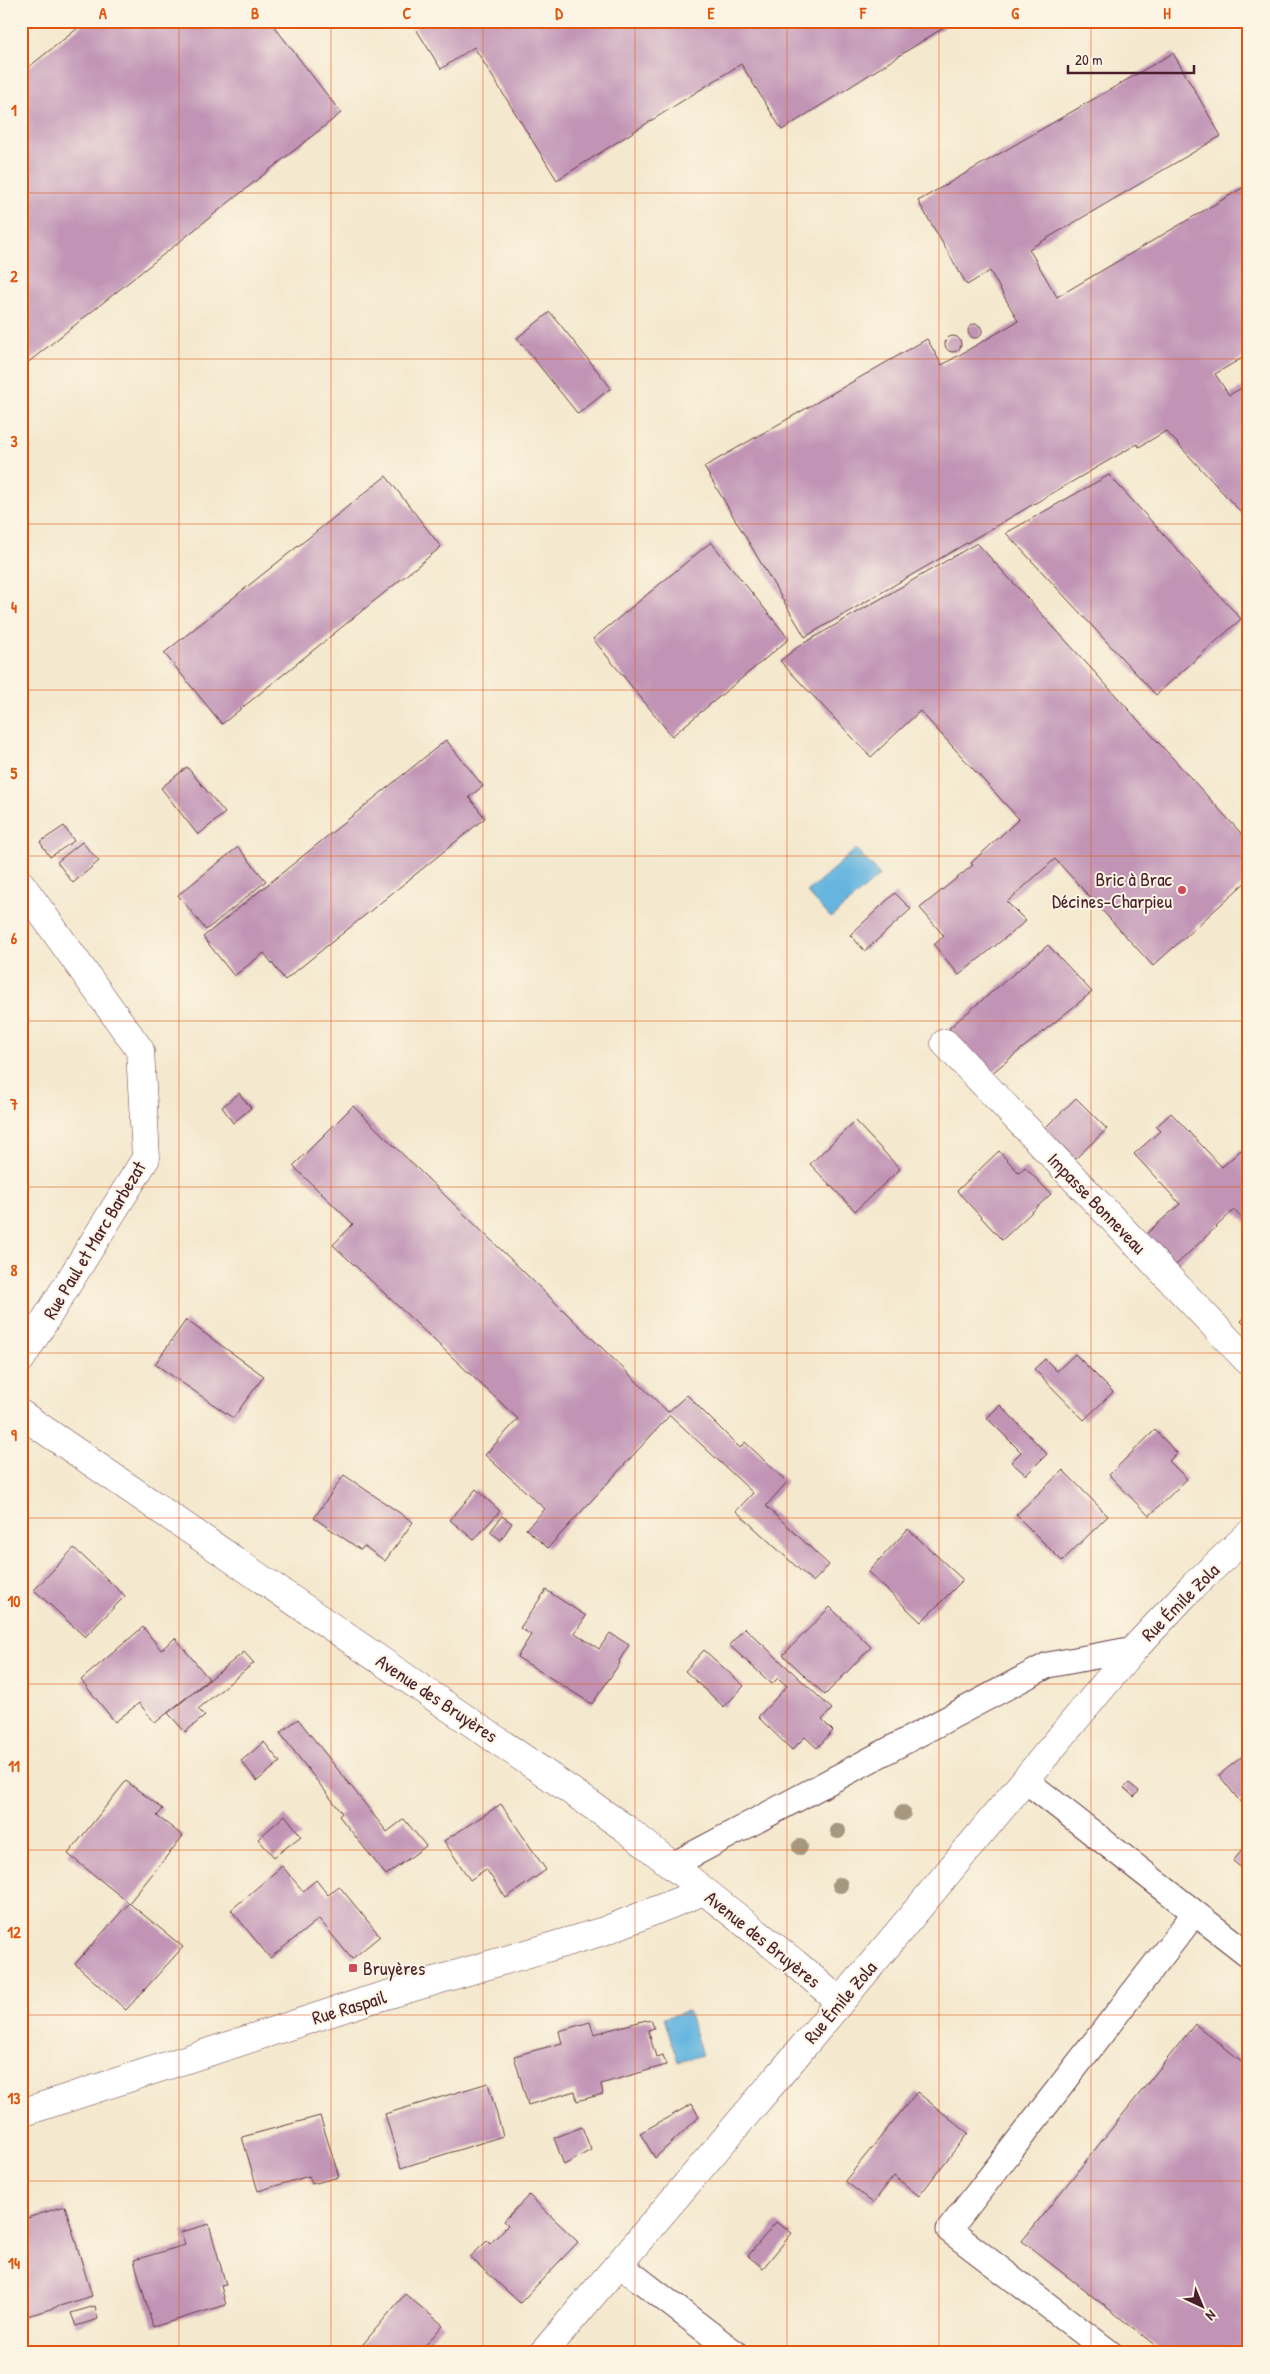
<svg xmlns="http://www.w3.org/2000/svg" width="1270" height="2374" font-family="'Patrick Hand',sans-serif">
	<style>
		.water { fill: #65b5df; stroke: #586a85 }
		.building { fill: #c194b6 }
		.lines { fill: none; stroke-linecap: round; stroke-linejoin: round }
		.lane-casing { stroke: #643d43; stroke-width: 27 }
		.street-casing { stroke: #643d43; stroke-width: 29 }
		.lane { stroke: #fff; stroke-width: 25 }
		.street { stroke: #fff; stroke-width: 28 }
		.tree { fill: #a69781 }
		.grid { fill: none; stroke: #e0560e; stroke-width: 1; stroke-opacity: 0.55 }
		.poi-dot { fill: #d1495b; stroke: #fcf5e5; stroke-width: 2 }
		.labels { text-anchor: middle; stroke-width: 4; stroke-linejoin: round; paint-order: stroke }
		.poi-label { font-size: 19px; fill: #4a1f2b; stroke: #fcf5e5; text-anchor: end }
		.street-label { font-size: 19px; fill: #4a1f2b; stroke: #fcf5e5 }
		.neatline { fill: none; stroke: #e0560e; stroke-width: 2 }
		.grid-label { font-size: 16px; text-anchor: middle; font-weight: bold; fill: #e0560e }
	</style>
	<rect width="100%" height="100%" fill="#fcf5e5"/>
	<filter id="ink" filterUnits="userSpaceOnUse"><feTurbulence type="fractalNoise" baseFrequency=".02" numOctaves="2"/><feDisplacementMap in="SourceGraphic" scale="10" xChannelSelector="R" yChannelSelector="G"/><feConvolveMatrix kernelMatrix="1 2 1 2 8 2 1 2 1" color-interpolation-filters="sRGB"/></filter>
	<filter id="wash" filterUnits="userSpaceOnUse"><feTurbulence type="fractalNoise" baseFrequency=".0096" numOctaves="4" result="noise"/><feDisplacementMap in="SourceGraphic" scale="20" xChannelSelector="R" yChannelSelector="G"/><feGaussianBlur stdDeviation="1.12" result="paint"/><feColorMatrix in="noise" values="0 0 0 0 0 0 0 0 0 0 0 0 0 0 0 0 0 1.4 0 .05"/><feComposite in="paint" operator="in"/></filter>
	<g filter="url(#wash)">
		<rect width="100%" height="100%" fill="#f4e8ce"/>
		<g class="water">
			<polygon points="856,849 880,875 831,918 807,892"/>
			<polygon points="688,2011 702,2055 678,2062 664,2018"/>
		</g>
		<g id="blocks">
			<g class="building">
				<polygon points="87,21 270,21 341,113 21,368 21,73"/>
				<polygon points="411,21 954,21 782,130 741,64 557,180 474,47 441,69"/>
				<polygon points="1173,53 1221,136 1029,249 1057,297 1249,184 1249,354 1215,374 1229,395 1249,384 1249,521 1166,431 1139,447 1137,444 805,637 704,467 927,339 942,365 1018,321 990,271 967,285 918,201"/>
				<polygon points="550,312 611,388 578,414 517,338"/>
				<circle cx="975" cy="331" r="7"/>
				<circle cx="953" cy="344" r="8"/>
				<polygon points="1109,475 1241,619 1156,695 1006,533"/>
				<polygon points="386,476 441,547 222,724 164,653"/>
				<polygon points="711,542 789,639 672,736 593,639"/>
				<polygon points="977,543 1249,842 1249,879 1153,966 1055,859 1007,902 1026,921 959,975 934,945 944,936 920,908 973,865 971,863 1019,819 920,711 871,757 780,661 799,646"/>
				<polygon points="446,740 483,786 469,797 485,818 285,980 264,953 234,976 203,937"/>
				<polygon points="187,767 225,813 198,835 161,788"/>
				<polygon points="64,826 74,841 50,857 40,842"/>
				<polygon points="82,842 99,861 73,883 57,862"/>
				<polygon points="238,847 266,881 206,930 178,895"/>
				<polygon points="895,893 911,909 865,951 850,935"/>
				<polygon points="1048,945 1092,992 992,1073 949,1028"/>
				<polygon points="239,1093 251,1108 233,1123 222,1107"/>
				<polygon points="1076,1098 1107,1129 1075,1159 1045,1128"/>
				<polygon points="353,1106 668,1412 687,1395 740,1448 745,1442 787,1482 766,1506 829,1565 813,1582 736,1511 753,1493 670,1415 548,1548 526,1529 545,1509 485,1455 518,1419 333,1245 353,1224 293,1166"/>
				<polygon points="1171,1113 1222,1167 1241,1150 1249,1159 1249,1226 1234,1210 1176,1265 1146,1234 1180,1204 1134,1154 1160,1131 1156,1127"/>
				<polygon points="855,1121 900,1169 855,1211 810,1164"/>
				<polygon points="999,1151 1019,1173 1025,1167 1051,1194 1002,1240 957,1191"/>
				<polygon points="1249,1313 1249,1330 1241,1321"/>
				<polygon points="186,1320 264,1376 233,1418 155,1364"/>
				<polygon points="1075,1354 1113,1392 1084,1420 1034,1369 1045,1359 1057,1371"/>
				<polygon points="1000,1405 1047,1454 1026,1475 1011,1462 1021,1452 987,1418"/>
				<polygon points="1155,1430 1177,1453 1169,1461 1187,1479 1149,1516 1109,1475"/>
				<polygon points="1063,1470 1108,1516 1062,1561 1016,1515"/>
				<polygon points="344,1475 413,1522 385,1561 364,1546 361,1550 314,1518"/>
				<polygon points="476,1489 500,1511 474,1540 450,1520"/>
				<polygon points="502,1516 512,1523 501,1540 490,1532"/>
				<polygon points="908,1529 963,1580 921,1622 868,1572"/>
				<polygon points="74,1548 125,1596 85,1637 34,1590"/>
				<polygon points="546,1590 586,1616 575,1633 599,1649 610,1633 629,1645 619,1661 620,1663 592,1704 517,1657 531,1635 520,1628"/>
				<polygon points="830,1607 871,1647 825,1695 783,1655"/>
				<polygon points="143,1627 161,1650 175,1638 209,1679 155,1723 139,1703 115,1722 81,1680"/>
				<polygon points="745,1628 832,1709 822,1720 833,1731 817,1748 805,1737 792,1750 758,1717 787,1686 778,1678 772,1684 729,1645"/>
				<polygon points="704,1650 744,1686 724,1707 685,1671"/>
				<polygon points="244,1652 254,1663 198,1709 205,1716 185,1732 168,1713"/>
				<polygon points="298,1719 387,1832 404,1819 426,1846 386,1875 339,1816 342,1813 280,1733"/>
				<polygon points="264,1742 280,1762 257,1781 241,1761"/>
				<polygon points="1249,1751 1249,1813 1219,1775"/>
				<polygon points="126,1781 163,1809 157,1816 183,1836 129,1903 183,1947 126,2010 75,1964 129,1903 68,1854"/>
				<polygon points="1129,1783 1139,1791 1134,1797 1124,1788"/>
				<polygon points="501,1804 546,1870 506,1898 486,1869 470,1880 444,1841"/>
				<polygon points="285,1815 301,1836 274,1857 258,1839"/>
				<polygon points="1249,1842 1249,1874 1233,1861"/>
				<polygon points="282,1866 303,1891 316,1880 328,1895 339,1886 380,1936 352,1959 319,1919 270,1958 231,1910"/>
				<polygon points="646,2020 647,2021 651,2020 654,2028 648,2030 656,2057 663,2055 666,2065 601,2084 603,2094 577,2101 575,2091 528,2105 514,2056 562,2043 559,2031 590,2022 594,2034"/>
				<polygon points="1195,2024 1249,2067 1249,2353 1165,2353 1022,2241"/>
				<polygon points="488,2083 503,2136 401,2168 385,2114"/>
				<polygon points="917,2092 968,2133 919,2196 894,2176 873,2203 845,2181"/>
				<polygon points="692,2104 699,2117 655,2158 640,2133"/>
				<polygon points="320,2116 339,2177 312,2184 309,2176 258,2191 242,2137"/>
				<polygon points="582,2127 591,2150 564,2165 554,2138"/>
				<polygon points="529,2195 578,2242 520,2303 470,2257 487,2241 490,2244 508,2225 504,2221"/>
				<polygon points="65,2206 92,2296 21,2318 21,2220"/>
				<polygon points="776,2222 792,2233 763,2268 748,2256"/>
				<polygon points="209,2224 226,2285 221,2286 226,2305 153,2327 134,2260 185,2245 181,2232"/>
				<polygon points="405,2294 443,2325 424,2347 431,2353 363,2353 359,2349"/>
				<polygon points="95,2306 98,2319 76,2326 71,2313"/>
			</g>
		</g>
	</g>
	<g filter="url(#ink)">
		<use href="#blocks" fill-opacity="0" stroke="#643d43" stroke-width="1"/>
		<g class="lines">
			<defs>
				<g id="lane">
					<polyline points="1025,1780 1249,1955"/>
					<polyline points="671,1866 1048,1665 1134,1649"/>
					<polyline points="619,2264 735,2353"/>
					<polyline points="1110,2353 949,2230 1195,1913"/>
				</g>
				<g id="street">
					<polyline points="21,884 140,1050 146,1158 21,1359"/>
					<polyline points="945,1043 1249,1362"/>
					<polyline points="21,1414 625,1828 795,1963 839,2001"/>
					<polyline points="21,2113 363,2002 604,1931 704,1891"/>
					<polyline points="543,2353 782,2072 1134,1649 1190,1589 1249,1534"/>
				</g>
			</defs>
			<use href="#lane" class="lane-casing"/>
			<use href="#street" class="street-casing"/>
			<use href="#lane" class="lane"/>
			<use href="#street" class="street"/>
		</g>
		<g class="tree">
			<circle cx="903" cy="1813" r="8"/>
			<circle cx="838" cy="1831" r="8"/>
			<circle cx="800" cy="1847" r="8"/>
			<circle cx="840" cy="1885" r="8"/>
		</g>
	</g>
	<path class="grid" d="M179,21v2332M331,21v2332M483,21v2332M635,21v2332M787,21v2332M939,21v2332M1091,21v2332M21,193h1228M21,359h1228M21,524h1228M21,690h1228M21,856h1228M21,1021h1228M21,1187h1228M21,1353h1228M21,1518h1228M21,1684h1228M21,1850h1228M21,2015h1228M21,2181h1228"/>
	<g class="poi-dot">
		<circle cx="1182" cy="890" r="5"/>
		<rect x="348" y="1963" width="10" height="10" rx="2.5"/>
	</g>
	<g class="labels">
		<g class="poi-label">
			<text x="1172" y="886">Bric à Brac<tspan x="1172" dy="22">Décines-Charpieu</tspan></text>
			<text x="363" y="1975" text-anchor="start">Bruyères</text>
		</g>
		<g class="street-label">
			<text transform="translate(1097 1203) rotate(46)" y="7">Impasse Bonneveau</text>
			<text transform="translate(94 1240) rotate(-59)" y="7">Rue Paul et Marc Barbezat</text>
			<text transform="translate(1180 1602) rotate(-45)" y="7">Rue Émile Zola</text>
			<text transform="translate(437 1698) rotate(34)" y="7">Avenue des Bruyères</text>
			<text transform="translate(763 1939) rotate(39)" y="7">Avenue des Bruyères</text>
			<text transform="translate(840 2002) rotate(-50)" y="7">Rue Émile Zola</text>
			<text transform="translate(349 2007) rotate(-17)" y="7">Rue Raspail</text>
		</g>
	</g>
	<rect width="1270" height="2374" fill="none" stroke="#fcf5e5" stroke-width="55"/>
	<g transform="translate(1202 2306) rotate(136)" stroke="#fcf5e5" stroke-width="4" paint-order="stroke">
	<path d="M0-4L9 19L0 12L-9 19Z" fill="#4a1f2b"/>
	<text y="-8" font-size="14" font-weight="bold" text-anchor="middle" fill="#4a1f2b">N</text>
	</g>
	<path d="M1068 65v8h126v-8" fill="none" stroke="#4a1f2b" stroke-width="2.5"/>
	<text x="1075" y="65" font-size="15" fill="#4a1f2b" stroke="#fcf5e5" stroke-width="4" paint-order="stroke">20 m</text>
	<rect x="28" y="28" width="1214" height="2318" class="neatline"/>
	<g class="grid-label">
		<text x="103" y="19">A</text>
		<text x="255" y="19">B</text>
		<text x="407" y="19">C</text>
		<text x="559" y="19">D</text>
		<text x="711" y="19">E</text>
		<text x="863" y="19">F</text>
		<text x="1015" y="19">G</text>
		<text x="1167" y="19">H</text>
		<text x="14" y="116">1</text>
		<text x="14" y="282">2</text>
		<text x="14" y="447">3</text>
		<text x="14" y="613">4</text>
		<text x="14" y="779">5</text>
		<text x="14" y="944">6</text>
		<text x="14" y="1110">7</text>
		<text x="14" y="1276">8</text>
		<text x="14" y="1441">9</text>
		<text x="14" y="1607">10</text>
		<text x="14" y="1772">11</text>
		<text x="14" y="1938">12</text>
		<text x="14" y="2104">13</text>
		<text x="14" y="2269">14</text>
	</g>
</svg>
